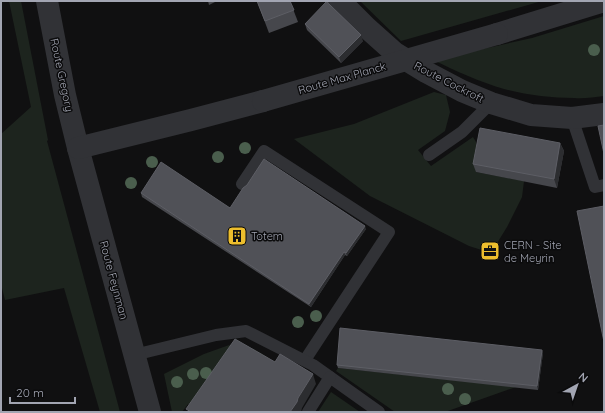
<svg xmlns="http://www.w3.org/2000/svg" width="605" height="413" font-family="Quicksand,sans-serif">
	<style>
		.green { fill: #1d241e }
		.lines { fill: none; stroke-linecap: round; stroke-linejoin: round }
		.service { stroke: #313236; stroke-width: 12 }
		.minor { stroke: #313236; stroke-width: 22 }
		.minor-bridge { stroke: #313236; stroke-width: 22 }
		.tree { fill: #4a5e4d }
		.wall { fill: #46474c }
		.shaded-wall { fill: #2c2d30 }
		.building { fill: #505157; stroke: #5d5e65 }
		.labels { text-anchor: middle; stroke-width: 3; stroke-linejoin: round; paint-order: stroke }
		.street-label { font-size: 11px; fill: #a2a5b2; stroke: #0b0b0c }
		.poi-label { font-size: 11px; fill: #a2a5b2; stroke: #0b0b0c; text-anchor: start }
	</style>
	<rect width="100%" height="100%" fill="#101011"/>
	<g class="green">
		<polygon points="9,1 21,1 48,140 47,141 120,412 100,412 64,288 5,300 1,284 1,134 31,107"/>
		<polygon points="360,1 542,1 401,41"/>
		<path d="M604,16v80c-10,1 -20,3 -30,2 -23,0 -48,-3 -70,-9 -24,-7 -48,-18 -71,-29l99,-22z"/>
		<polygon points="434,92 446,95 450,112 445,131 418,150 431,166 473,137 476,142 476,172 524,181 522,197 507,227 491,253 469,246 370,196 294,139 354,124"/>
		<path d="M232,344c19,0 30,10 46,20l-82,46 -8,-6 -6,8h-10l-8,-38 40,-20z"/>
		<polygon points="338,368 516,387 445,412 395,412 336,371"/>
		<polygon points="331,392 360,412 318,412"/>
	</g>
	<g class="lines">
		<g class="service">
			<polyline points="572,118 595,187 604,185"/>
			<polyline points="429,155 462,132 491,103"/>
			<polyline points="242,184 264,151 389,232 305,360"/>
			<polyline points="134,355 216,335 246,331 313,365 379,412"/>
			<polyline points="308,412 330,377"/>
		</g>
		<g class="minor">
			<polyline points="47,1 65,95 78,148 150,412"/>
			<polyline points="340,1 367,28 395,53 426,72 462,91 491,103 531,115 572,118 604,114"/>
			<polyline points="497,34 604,1"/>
			<polyline points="78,148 191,120 263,101"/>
		</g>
		<polyline class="minor-bridge" points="263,101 497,34"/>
	</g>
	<g class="tree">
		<circle cx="594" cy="50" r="6"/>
		<circle cx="245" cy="148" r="6"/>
		<circle cx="218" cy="157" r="6"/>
		<circle cx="152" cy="162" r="6"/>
		<circle cx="131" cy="183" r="6"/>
		<circle cx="316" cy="316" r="6"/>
		<circle cx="298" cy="322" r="6"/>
		<circle cx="206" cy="373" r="6"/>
		<circle cx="193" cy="374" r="6"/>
		<circle cx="177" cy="382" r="6"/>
		<circle cx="448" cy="389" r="6"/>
		<circle cx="465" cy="399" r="6"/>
	</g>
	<g class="wall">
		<polygon points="208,1 217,1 209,5"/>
		<polygon points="257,1 290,1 298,22 269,33"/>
		<polygon points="305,24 363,41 341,63 307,30"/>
		<polygon points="560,143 564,151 557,188 476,172 473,164"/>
		<polygon points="141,193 366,229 347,256 345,255 311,307 142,197"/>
		<polygon points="542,350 543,353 538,390 338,368 337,365"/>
	</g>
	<g class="shaded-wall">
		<polygon points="361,35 363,41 341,63 339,57"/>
		<polygon points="560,143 564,151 557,188 554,179"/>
		<polygon points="365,226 366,229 347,256 346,253"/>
		<polygon points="344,252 345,255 311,307 309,304"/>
		<polygon points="542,350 543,353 538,390 537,386"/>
		<polygon points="313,374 316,384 302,408 301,412 290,412 298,398"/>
	</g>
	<g class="building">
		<polygon points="257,1 290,1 294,10 265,21"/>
		<polygon points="327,1 329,4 361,35 339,57 305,24"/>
		<polygon points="604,125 604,154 598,126"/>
		<polygon points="480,128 560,143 554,179 473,164"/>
		<polygon points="264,159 365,226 346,253 344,252 309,304 141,193 161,162 230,208 243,188 247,185"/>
		<polygon points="604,206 604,342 577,211"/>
		<polygon points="340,328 542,350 537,386 337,365"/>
		<polygon points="235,339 275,362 280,354 313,374 298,398 297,402 290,412 191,412 186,409"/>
	</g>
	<defs>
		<symbol id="building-square" viewBox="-11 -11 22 22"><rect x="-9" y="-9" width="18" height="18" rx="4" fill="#edbe2d" stroke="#0b0b0c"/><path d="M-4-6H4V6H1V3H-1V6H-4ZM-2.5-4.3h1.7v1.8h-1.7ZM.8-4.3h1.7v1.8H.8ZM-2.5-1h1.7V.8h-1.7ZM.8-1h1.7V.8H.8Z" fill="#111"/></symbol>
		<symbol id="office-square" viewBox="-11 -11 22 22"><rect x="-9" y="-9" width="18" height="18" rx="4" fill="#edbe2d" stroke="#0b0b0c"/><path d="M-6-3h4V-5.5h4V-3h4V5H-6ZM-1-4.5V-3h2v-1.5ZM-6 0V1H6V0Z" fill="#111"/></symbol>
	</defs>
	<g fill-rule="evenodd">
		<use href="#building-square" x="226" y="225" width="22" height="22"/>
		<use href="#office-square" x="479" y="240" width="22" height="22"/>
	</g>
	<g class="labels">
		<g class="street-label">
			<text transform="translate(62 75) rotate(78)" y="4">Route Gregory</text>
			<text transform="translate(342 78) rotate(-16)" y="4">Route Max Planck</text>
			<text transform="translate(449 82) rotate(27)" y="4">Route Cockroft</text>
			<text transform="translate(114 280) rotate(75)" y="4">Route Feynman</text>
		</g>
		<g class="poi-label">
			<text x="251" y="240">Totem</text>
			<text x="504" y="249">CERN - Site<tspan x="504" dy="13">de Meyrin</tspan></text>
		</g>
	</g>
	<rect width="605" height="413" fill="none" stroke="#a2a5b2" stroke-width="4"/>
	<g transform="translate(577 385) rotate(40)" stroke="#0b0b0c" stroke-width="3" paint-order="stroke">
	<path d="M0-3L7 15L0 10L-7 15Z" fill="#a2a5b2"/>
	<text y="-6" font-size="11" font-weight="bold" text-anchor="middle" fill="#a2a5b2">N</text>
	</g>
	<path d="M10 397v6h65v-6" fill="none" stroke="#a2a5b2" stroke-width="2"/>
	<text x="16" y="397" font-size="12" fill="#a2a5b2" stroke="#0b0b0c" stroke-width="3" paint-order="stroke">20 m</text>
</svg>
